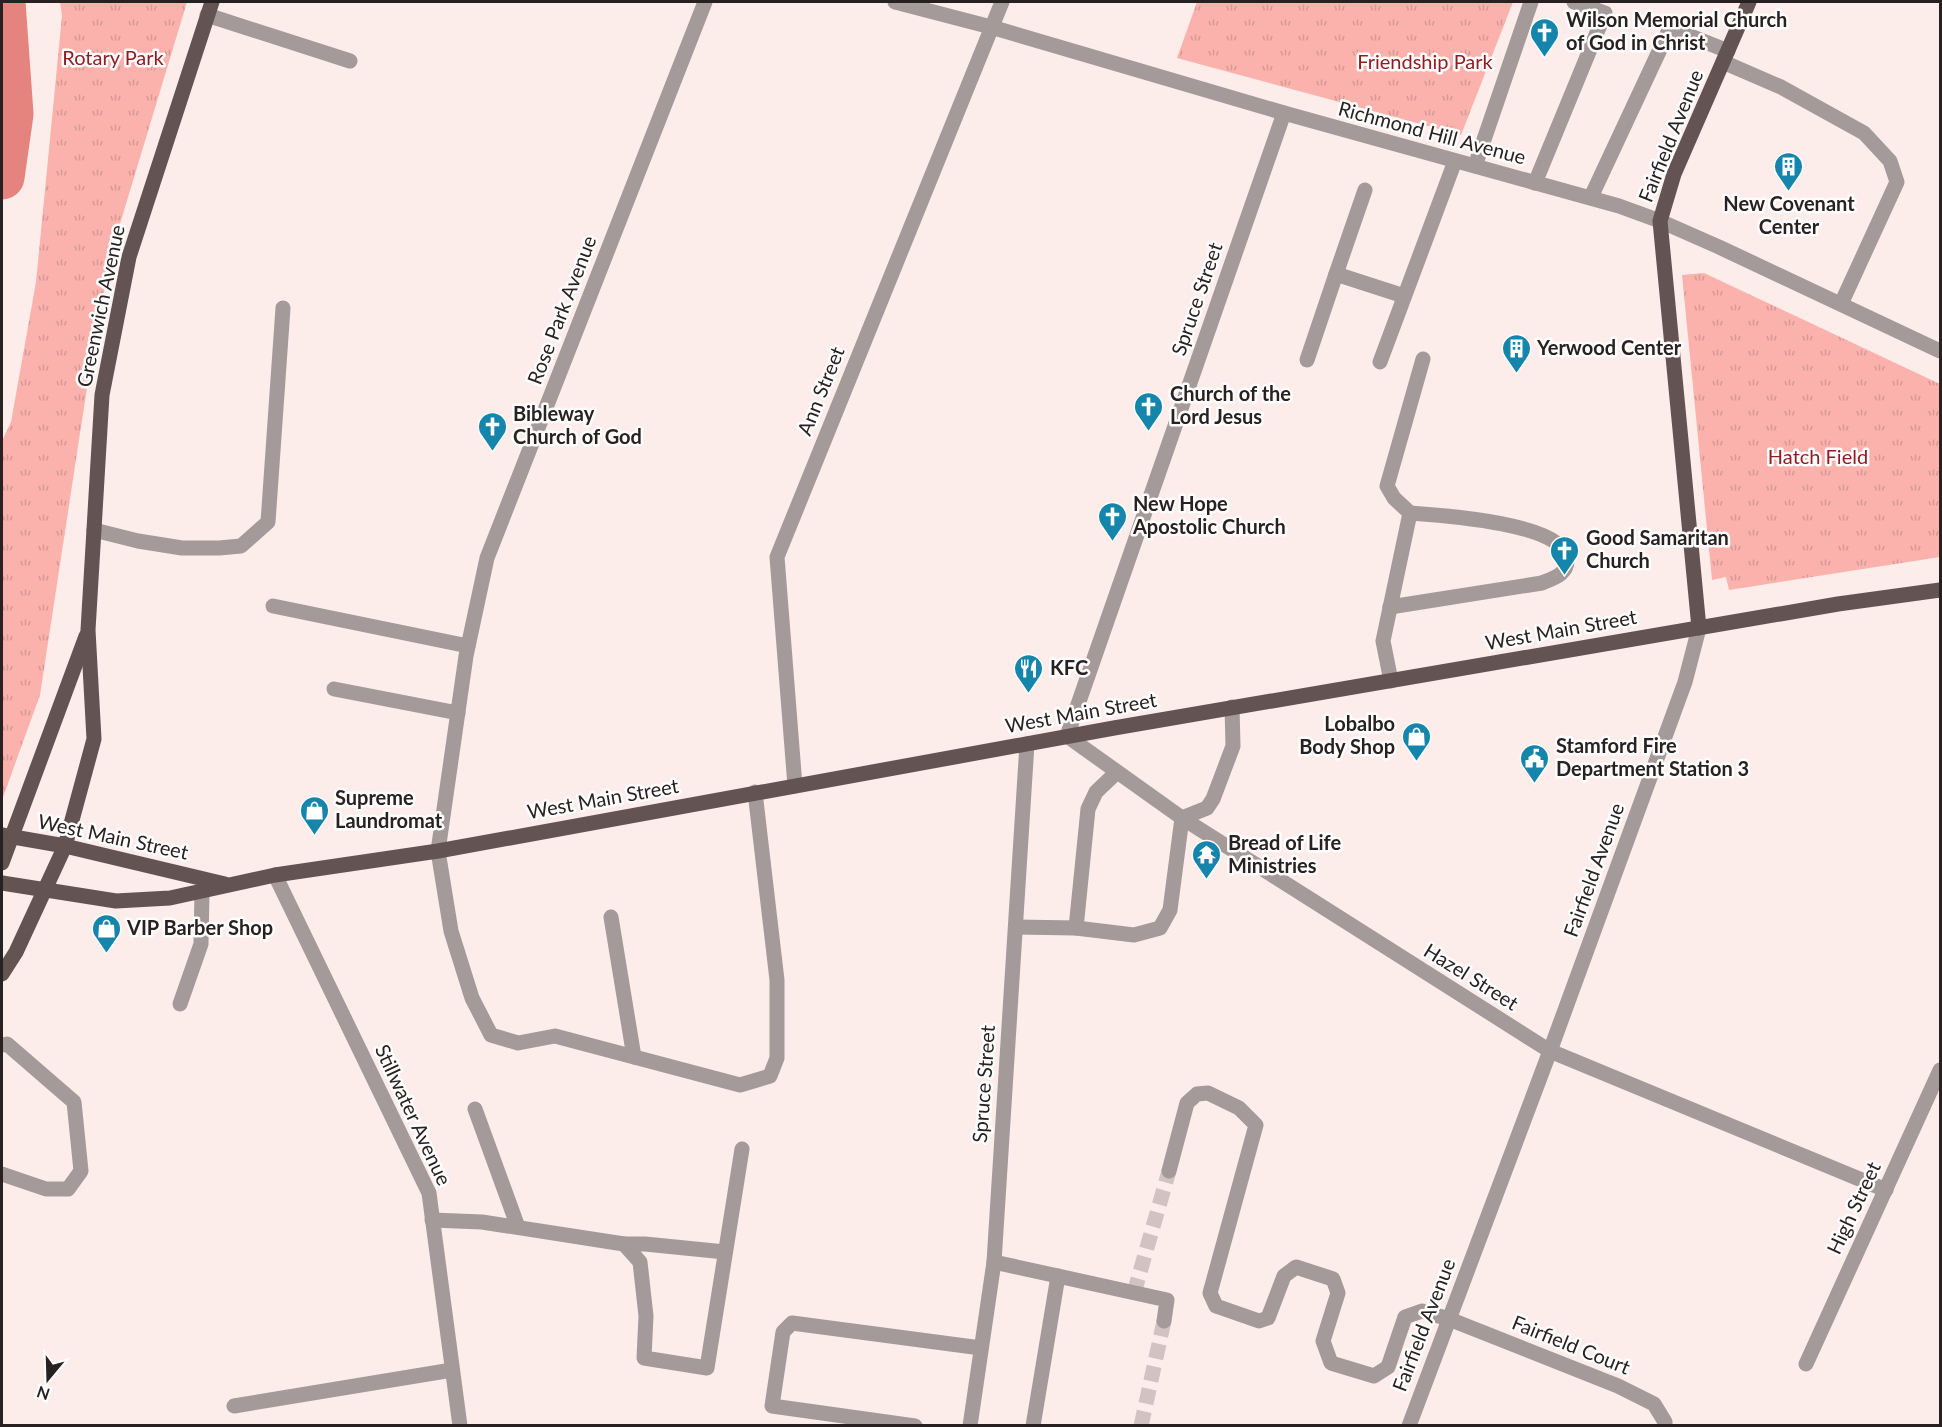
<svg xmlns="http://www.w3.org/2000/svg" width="1942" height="1427" font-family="Lato,sans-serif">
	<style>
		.grass { fill: url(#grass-tufts) }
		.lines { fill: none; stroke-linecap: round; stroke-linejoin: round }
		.river { stroke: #e5847f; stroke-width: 45 }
		.minor-tunnel { stroke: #d2c3c2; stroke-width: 15; stroke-dasharray: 15 8; stroke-linecap: butt }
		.minor { stroke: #a39a99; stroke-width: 15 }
		.major { stroke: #635453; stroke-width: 15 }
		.labels { text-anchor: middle; stroke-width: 5; stroke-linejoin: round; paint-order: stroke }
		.poi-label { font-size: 20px; font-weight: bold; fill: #292121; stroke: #fdfdfd; text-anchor: start }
		.park-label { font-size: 20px; fill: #911d23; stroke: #fdfdfd }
		.street-label { font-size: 20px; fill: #292121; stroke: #fdfdfd }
	</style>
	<defs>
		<pattern id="grass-tufts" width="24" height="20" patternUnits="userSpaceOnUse" patternTransform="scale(1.5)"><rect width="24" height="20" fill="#fbb2ad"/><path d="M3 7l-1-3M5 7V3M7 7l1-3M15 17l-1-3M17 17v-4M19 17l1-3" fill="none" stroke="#d79995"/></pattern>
	</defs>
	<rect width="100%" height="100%" fill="#fcecea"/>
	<g class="grass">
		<polygon points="60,2 187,2 113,247 94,342 40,695 2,800 2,441 11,422 36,282 62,16"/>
		<polygon points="1197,2 1513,2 1461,135 1177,58"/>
		<polygon points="1704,273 1940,384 1940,557 1729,590 1726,577 1712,580 1682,275"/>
	</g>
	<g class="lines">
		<polyline class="river" points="2,177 11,114 3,2"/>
		<g class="minor-tunnel">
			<polyline points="1134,1293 1169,1171"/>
			<polyline points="1141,1426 1164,1321"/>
		</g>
		<g class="minor">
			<polyline points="705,2 487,558 466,656 438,851 451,931 472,998 491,1035 518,1043 555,1036 740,1085 770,1076 777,1058 777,980 755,792"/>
			<polyline points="895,2 991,27 1284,113 1619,206 1660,221 1719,247 1940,351"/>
			<polyline points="207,15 350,61"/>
			<polyline points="1723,62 1781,87 1864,133 1890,161 1897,182 1841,304"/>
			<polyline points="1284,113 1067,736 1182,818 1550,1051 1886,1190"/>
			<polyline points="1475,166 1531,2"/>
			<polyline points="1535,183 1605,13 1574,2"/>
			<polyline points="1591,197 1670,28 1728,51"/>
			<polyline points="1336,274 1365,190"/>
			<polyline points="1307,360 1336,274 1404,296"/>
			<polyline points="1380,362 1455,161"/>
			<polyline points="94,530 138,541 182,548 219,548 241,546 268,522 283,308"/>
			<polyline points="273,606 468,646"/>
			<path d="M1390,607l152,-24c12,-5 26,-9 25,-24 0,-36 -129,-44 -157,-46"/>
			<polyline points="1391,681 1383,641 1410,513 1394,498 1387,486 1423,359"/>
			<polyline points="334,689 458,713"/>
			<polyline points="795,786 777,557 1002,2"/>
			<polyline points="275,875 429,1193 460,1426"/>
			<polyline points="611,917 634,1057"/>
			<polyline points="1016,927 1076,928 1088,809 1096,792 1117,772"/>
			<polyline points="1076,928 1134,935 1160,928 1170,910 1182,818 1207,808 1213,799 1233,746 1232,707"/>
			<polyline points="180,1004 201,944 202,892"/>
			<polyline points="2,1045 7,1044 74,1102 81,1171 68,1189 46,1189 2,1174"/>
			<polyline points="475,1109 518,1227"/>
			<polyline points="1169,1171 1187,1103 1197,1094 1208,1093 1239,1108 1256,1125 1210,1293 1216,1306 1259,1321 1268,1318 1284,1276 1296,1267 1333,1279 1338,1293 1323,1341 1331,1363 1374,1376 1388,1367 1405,1317 1422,1311 1449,1319 1618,1386 1654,1404 1665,1422 1665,1426"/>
			<polyline points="432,1220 482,1222 624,1244 645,1244 725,1252"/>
			<polyline points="624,1244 640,1262 646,1316 644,1358 707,1368 742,1149"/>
			<polyline points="994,1262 1167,1300 1164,1321"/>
			<polyline points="1806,1364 1940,1070"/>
			<polyline points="234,1406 452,1370"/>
			<polyline points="915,1426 772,1406 783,1332 792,1323 981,1348"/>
			<polyline points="970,1426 994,1262 1027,744"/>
			<polyline points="1033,1426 1058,1276"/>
			<polyline points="1409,1426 1550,1051 1685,682 1699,628"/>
		</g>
		<g class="major">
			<polyline points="1699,628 1660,221 1674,174 1749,2"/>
			<polyline points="2,835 65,846 225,884"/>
			<polyline points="2,863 86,636"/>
			<polyline points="2,883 116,901 170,898 275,875 438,851 1114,728 1838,604 1940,590"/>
			<polyline points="2,974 16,952 65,846 94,739 88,630 102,395 129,257 212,2"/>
		</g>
	</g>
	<defs>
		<symbol id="church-pin" viewBox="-11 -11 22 30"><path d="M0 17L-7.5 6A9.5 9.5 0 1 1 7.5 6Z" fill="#1585ab" stroke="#fdfdfd"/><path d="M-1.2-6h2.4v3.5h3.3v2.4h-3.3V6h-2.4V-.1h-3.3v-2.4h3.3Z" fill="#fff"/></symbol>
		<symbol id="building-pin" viewBox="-11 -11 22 30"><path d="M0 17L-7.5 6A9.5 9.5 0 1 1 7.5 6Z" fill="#1585ab" stroke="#fdfdfd"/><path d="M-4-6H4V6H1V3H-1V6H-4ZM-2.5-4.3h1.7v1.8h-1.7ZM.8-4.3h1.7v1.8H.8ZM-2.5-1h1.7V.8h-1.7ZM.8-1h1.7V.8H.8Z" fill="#fff"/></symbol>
		<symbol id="restaurant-pin" viewBox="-11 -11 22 30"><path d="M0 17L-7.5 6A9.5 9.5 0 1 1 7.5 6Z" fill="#1585ab" stroke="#fdfdfd"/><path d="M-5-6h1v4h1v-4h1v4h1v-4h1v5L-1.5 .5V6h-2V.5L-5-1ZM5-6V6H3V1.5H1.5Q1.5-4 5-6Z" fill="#fff"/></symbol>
		<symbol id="shop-pin" viewBox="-11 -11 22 30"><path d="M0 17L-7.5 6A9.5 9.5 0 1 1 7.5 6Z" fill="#1585ab" stroke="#fdfdfd"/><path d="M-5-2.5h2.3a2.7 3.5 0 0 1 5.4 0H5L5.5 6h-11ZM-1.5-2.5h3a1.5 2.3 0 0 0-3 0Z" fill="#fff"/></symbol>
		<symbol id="civic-pin" viewBox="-11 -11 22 30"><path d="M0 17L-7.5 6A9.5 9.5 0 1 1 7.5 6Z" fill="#1585ab" stroke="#fdfdfd"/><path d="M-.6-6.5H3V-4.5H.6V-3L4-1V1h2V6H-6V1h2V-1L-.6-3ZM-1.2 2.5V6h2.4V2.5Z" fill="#fff"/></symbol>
		<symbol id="temple-pin" viewBox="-11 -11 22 30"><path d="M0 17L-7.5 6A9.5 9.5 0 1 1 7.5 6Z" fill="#1585ab" stroke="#fdfdfd"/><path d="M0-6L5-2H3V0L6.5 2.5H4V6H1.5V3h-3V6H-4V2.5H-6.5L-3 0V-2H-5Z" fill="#fff"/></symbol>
	</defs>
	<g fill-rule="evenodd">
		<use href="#church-pin" x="1528" y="16" width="33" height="45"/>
		<use href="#building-pin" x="1772" y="150" width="33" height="45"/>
		<use href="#building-pin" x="1500" y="332" width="33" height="45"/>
		<use href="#church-pin" x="1132" y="390" width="33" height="45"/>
		<use href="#church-pin" x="476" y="410" width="33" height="45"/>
		<use href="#church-pin" x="1096" y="500" width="33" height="45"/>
		<use href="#church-pin" x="1548" y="534" width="33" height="45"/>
		<use href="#restaurant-pin" x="1012" y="652" width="33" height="45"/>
		<use href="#shop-pin" x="1400" y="720" width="33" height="45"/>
		<use href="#civic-pin" x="1518" y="742" width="33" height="45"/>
		<use href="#shop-pin" x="298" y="794" width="33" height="45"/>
		<use href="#temple-pin" x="1190" y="838" width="33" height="45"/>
		<use href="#shop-pin" x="90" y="912" width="33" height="45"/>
	</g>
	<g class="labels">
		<g class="poi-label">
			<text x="1566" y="27">Wilson Memorial Church<tspan x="1566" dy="23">of God in Christ</tspan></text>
			<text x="1789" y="211" text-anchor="middle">New Covenant<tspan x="1789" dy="23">Center</tspan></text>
			<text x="1537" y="355">Yerwood Center</text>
			<text x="1170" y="401">Church of the<tspan x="1170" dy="23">Lord Jesus</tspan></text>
			<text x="513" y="421">Bibleway<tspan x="513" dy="23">Church of God</tspan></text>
			<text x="1133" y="511">New Hope<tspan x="1133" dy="23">Apostolic Church</tspan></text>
			<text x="1586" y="545">Good Samaritan<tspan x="1586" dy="23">Church</tspan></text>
			<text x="1050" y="675">KFC</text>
			<text x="1395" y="731" text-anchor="end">Lobalbo<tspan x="1395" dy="23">Body Shop</tspan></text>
			<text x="1556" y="753">Stamford Fire<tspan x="1556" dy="23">Department Station 3</tspan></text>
			<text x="335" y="805">Supreme<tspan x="335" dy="23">Laundromat</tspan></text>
			<text x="1228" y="850">Bread of Life<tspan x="1228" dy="23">Ministries</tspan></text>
			<text x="127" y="935">VIP Barber Shop</text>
		</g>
		<g class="park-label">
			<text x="113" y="65">Rotary Park</text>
			<text x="1425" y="69">Friendship Park</text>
			<text x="1818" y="464">Hatch Field</text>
		</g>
		<g class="street-label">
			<text transform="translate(1432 133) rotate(15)" y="7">Richmond Hill Avenue</text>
			<text transform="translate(1671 136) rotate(-68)" y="7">Fairfield Avenue</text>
			<text transform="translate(1197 299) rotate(-71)" y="7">Spruce Street</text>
			<text transform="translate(101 306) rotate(-78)" y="7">Greenwich Avenue</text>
			<text transform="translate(562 310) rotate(-69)" y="7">Rose Park Avenue</text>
			<text transform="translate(821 391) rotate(-68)" y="7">Ann Street</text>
			<text transform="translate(1561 630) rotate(-10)" y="7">West Main Street</text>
			<text transform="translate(1081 713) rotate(-10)" y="7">West Main Street</text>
			<text transform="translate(603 799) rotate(-10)" y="7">West Main Street</text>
			<text transform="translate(113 837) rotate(12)" y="7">West Main Street</text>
			<text transform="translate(1594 870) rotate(-70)" y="7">Fairfield Avenue</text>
			<text transform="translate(1471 977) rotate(32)" y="7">Hazel Street</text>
			<text transform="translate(984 1084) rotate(-86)" y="7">Spruce Street</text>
			<text transform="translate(413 1115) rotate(65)" y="7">Stillwater Avenue</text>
			<text transform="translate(1854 1208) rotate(-65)" y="7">High Street</text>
			<text transform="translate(1424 1325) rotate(-69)" y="7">Fairfield Avenue</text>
			<text transform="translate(1571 1345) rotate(22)" y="7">Fairfield Court</text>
		</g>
	</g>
	<rect width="1942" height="1427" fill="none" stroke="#292121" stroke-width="6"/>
	<g transform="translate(48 1379) rotate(199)" stroke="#fdfdfd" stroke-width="4.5" paint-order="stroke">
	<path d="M0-4.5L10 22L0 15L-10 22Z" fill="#292121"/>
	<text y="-9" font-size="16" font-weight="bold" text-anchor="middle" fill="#292121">N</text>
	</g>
</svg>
